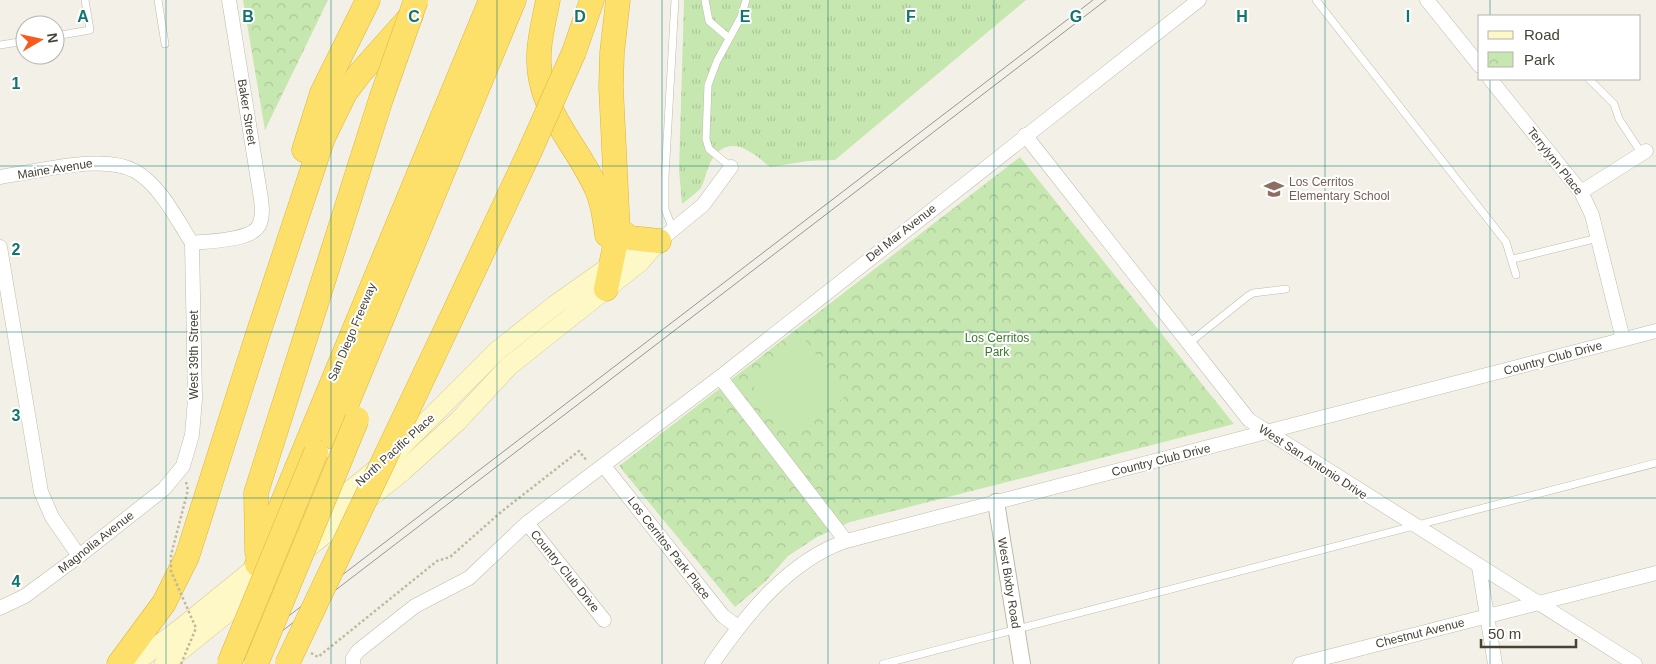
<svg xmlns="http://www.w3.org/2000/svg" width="1656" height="664" font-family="Arial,sans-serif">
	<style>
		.grass { fill: url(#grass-tufts) }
		.park { fill: url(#park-crowns) }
		.garden { fill: #c7e7b0 }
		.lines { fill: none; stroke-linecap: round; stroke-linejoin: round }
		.service-casing { stroke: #bfbbaa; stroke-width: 8 }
		.minor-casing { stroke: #bfbbaa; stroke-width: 15 }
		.tertiary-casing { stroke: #bfbbaa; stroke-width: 18 }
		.secondary-casing { stroke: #d3cb98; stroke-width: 20 }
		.motorway-casing { stroke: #dcb639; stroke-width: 25 }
		.path { stroke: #c0b89b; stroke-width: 2.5; stroke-dasharray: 2.5 2.5; stroke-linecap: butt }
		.service { stroke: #fff; stroke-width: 7 }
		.minor { stroke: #fff; stroke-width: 14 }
		.tertiary { stroke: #fff; stroke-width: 16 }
		.secondary { stroke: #fef8c7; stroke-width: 19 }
		.motorway { stroke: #fce06a; stroke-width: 24 }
		.tram { stroke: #969696; stroke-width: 1 }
		.motorway-bridge-casing { stroke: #dcb639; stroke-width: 25; stroke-linecap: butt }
		.path-bridge { stroke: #c0b89b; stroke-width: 2.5; stroke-dasharray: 2.5 2.5; stroke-linecap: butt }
		.motorway-bridge { stroke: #fce06a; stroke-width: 24 }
		.grid { fill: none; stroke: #0f766e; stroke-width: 1; stroke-opacity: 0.55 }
		.labels { text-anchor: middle; stroke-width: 4; stroke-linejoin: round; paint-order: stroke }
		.street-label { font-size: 12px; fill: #464236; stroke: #fff }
		.education-label { font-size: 12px; fill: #785e54; stroke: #fff; text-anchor: start }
		.park-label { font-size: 12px; fill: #3c782a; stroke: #fff }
		.grid-label { font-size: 16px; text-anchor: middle; font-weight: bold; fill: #0f766e; stroke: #fff; stroke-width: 4; stroke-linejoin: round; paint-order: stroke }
	</style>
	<defs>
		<pattern id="grass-tufts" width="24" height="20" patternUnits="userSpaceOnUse" patternTransform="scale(1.25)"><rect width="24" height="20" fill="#c7e7b0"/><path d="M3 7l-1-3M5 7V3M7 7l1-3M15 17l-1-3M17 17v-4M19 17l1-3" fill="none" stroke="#acc798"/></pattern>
		<pattern id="park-crowns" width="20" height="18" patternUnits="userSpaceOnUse" patternTransform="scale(1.25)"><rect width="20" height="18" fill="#c7e7b0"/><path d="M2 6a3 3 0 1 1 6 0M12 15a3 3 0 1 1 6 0" fill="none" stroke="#acc798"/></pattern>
	</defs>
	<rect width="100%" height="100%" fill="#f3f1e7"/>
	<path class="grass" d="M684,0h342l-191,160 -27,1 -38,6c-20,-17 -43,-35 -60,-4 -4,8 -5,19 -10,26 -5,5 -12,10 -18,15l-3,-34z"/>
	<g class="park">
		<polygon points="243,0 328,0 265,130"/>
		<polygon points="1020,157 1234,424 850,522 817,537 788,556 766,581 735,607 619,466"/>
	</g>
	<polygon class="garden" points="804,339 847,395 792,437 750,382"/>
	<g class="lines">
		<defs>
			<g id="service">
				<polyline points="158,0 165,44"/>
				<polyline points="705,0 709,21 729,38"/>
				<polyline points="1316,0 1506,242 1516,275"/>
				<polyline points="55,36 90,30 85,0"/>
				<polyline points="0,45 25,41"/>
				<polyline points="1589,79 1614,104 1619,119 1642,154"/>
				<polyline points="731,167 709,149 706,139 708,85 717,61 741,17 746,0"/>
				<polyline points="673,230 665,209 665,177 675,0"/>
				<polyline points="1513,259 1598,238"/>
				<polyline points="1189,343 1248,296 1253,293 1286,289"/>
				<polyline points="883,664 1656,463"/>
			</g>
			<g id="minor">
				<polyline points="1427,0 1480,66"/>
				<polyline points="1490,79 1581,192 1592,215 1623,339"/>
				<polyline points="1025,135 1249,420 1635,664"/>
				<path d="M0,177c37,-5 103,-24 135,-6 26,15 42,49 57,72"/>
				<polyline points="1581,192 1646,151"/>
				<polyline points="659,241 703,205 731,167"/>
				<path d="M192,243c17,-2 63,-2 68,-20 3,-8 2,-16 1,-24l-32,-199"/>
				<polyline points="0,247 41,492 52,517 79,556"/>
				<polyline points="720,377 846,541"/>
				<polyline points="604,466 723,616 738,627"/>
				<polyline points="527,523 604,620"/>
				<polyline points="1479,567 1495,664"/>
				<polyline points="0,608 25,596 79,556 164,489 183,466 192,435 195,399 192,243"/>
				<polyline points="353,664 353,658 358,651 415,606 469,578 527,523 720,377 1199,0"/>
				<path d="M712,664c34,-49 76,-103 134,-123l810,-210"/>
				<polyline points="1300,664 1656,573"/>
			</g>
			<polyline id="tertiary" points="996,502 1022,664"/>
			<g id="secondary">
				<polyline points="133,664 181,628 391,457 497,351 555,305 610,266 633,252 659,241"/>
				<polyline points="164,664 403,471 458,421 509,366 640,262 653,247"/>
			</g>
			<g id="motorway">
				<path d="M548,0c-5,26 -13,53 -7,80 8,41 40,72 56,110 6,14 8,29 10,45"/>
				<polyline points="574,52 592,0"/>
				<polyline points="304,150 322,93 368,0"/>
				<polyline points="607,223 631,238 659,241"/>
				<polyline points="606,289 618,231 611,87 612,53 618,0"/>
				<polyline points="450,321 530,151"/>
				<polyline points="333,437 514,0"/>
				<polyline points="257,552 256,493 381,99"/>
				<polyline points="257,564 491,0"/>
				<polyline points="119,664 164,603 187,557 257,337 323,138 345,93 361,72 411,16"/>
			</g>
		</defs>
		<use href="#service" class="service-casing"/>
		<use href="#minor" class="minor-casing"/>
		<use href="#tertiary" class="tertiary-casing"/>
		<use href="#secondary" class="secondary-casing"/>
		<use href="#motorway" class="motorway-casing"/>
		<g class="path">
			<polyline points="186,482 188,490"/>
			<polyline points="311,653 318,657 437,561 450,557 501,512 579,451 587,461"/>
		</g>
		<use href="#service" class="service"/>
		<use href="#minor" class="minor"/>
		<use href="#tertiary" class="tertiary"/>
		<use href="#secondary" class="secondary"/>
		<use href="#motorway" class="motorway"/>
		<g class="tram">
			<polyline points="226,664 1093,0"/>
			<polyline points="239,664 1106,0"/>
		</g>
		<defs>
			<g id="motorway-bridge">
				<polyline points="381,99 416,0"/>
				<polyline points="530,151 574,52"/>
				<polyline points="229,664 316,452"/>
				<polyline points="256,664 357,419"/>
				<polyline points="287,664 450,321"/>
			</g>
		</defs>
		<use href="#motorway-bridge" class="motorway-bridge-casing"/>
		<polyline class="path-bridge" points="181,664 196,628 171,571 171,555 188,490"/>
		<use href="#motorway-bridge" class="motorway-bridge"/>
	</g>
	<path class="grid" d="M166,0v664M331,0v664M497,0v664M662,0v664M828,0v664M994,0v664M1159,0v664M1325,0v664M1490,0v16M1490,79v585M0,166h1656M0,332h1656M0,498h1656"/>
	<defs>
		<symbol id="school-bare" viewBox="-9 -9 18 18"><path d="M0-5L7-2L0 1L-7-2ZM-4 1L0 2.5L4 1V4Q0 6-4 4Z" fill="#8d6e63" stroke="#fff" stroke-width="2.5" paint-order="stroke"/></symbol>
	</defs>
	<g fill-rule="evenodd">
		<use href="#school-bare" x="1260" y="175" width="28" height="28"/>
	</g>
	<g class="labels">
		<g class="street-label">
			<text transform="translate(247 112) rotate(81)" y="4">Baker Street</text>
			<text transform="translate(1555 161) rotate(52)" y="4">Terrylynn Place</text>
			<text transform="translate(55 169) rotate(-9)" y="4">Maine Avenue</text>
			<text transform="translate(901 233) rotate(-38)" y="4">Del Mar Avenue</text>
			<text transform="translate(352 332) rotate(-67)" y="4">San Diego Freeway</text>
			<text transform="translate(194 355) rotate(-90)" y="4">West 39th Street</text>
			<text transform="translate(1553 358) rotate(-15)" y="4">Country Club Drive</text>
			<text transform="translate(395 450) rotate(-42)" y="4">North Pacific Place</text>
			<text transform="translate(1161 460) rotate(-14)" y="4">Country Club Drive</text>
			<text transform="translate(1313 462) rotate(33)" y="4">West San Antonio Drive</text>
			<text transform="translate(96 542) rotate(-38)" y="4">Magnolia Avenue</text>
			<text transform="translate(669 548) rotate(52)" y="4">Los Cerritos Park Place</text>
			<text transform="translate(565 571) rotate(51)" y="4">Country Club Drive</text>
			<text transform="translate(1009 583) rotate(81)" y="4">West Bixby Road</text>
			<text transform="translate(1420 633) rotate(-14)" y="4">Chestnut Avenue</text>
		</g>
		<g class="education-label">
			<text x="1289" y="186">Los Cerritos<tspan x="1289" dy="14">Elementary School</tspan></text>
		</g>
		<g class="park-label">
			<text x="997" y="342">Los Cerritos<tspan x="997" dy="14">Park</tspan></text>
		</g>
	</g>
	<g class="grid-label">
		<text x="83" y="22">A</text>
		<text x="248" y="22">B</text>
		<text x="414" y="22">C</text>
		<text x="580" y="22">D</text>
		<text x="745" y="22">E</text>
		<text x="911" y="22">F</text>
		<text x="1076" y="22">G</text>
		<text x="1242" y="22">H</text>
		<text x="1408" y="22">I</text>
		<text x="16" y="89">1</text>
		<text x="16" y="255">2</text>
		<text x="16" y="421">3</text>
		<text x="16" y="587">4</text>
	</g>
	<rect x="1478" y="15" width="162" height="65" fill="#ffffff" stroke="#b5b3af"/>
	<rect x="1488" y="31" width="25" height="8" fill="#fef8c7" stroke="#b5b3af"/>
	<text x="1524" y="40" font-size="15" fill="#464236">Road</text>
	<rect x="1488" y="52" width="25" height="15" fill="url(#park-crowns)" stroke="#b5b3af"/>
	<text x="1524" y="65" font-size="15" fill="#464236">Park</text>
	<g transform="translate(40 40) rotate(81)"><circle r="24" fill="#ffffff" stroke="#b5b3af"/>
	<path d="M0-4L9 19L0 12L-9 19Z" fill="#f75a1a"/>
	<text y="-8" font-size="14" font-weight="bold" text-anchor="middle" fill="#464236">N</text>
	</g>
	<path d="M1481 639v8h95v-8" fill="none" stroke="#464236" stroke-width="2.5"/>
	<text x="1488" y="639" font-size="15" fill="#464236" stroke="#ffffff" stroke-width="4" paint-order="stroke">50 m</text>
</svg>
